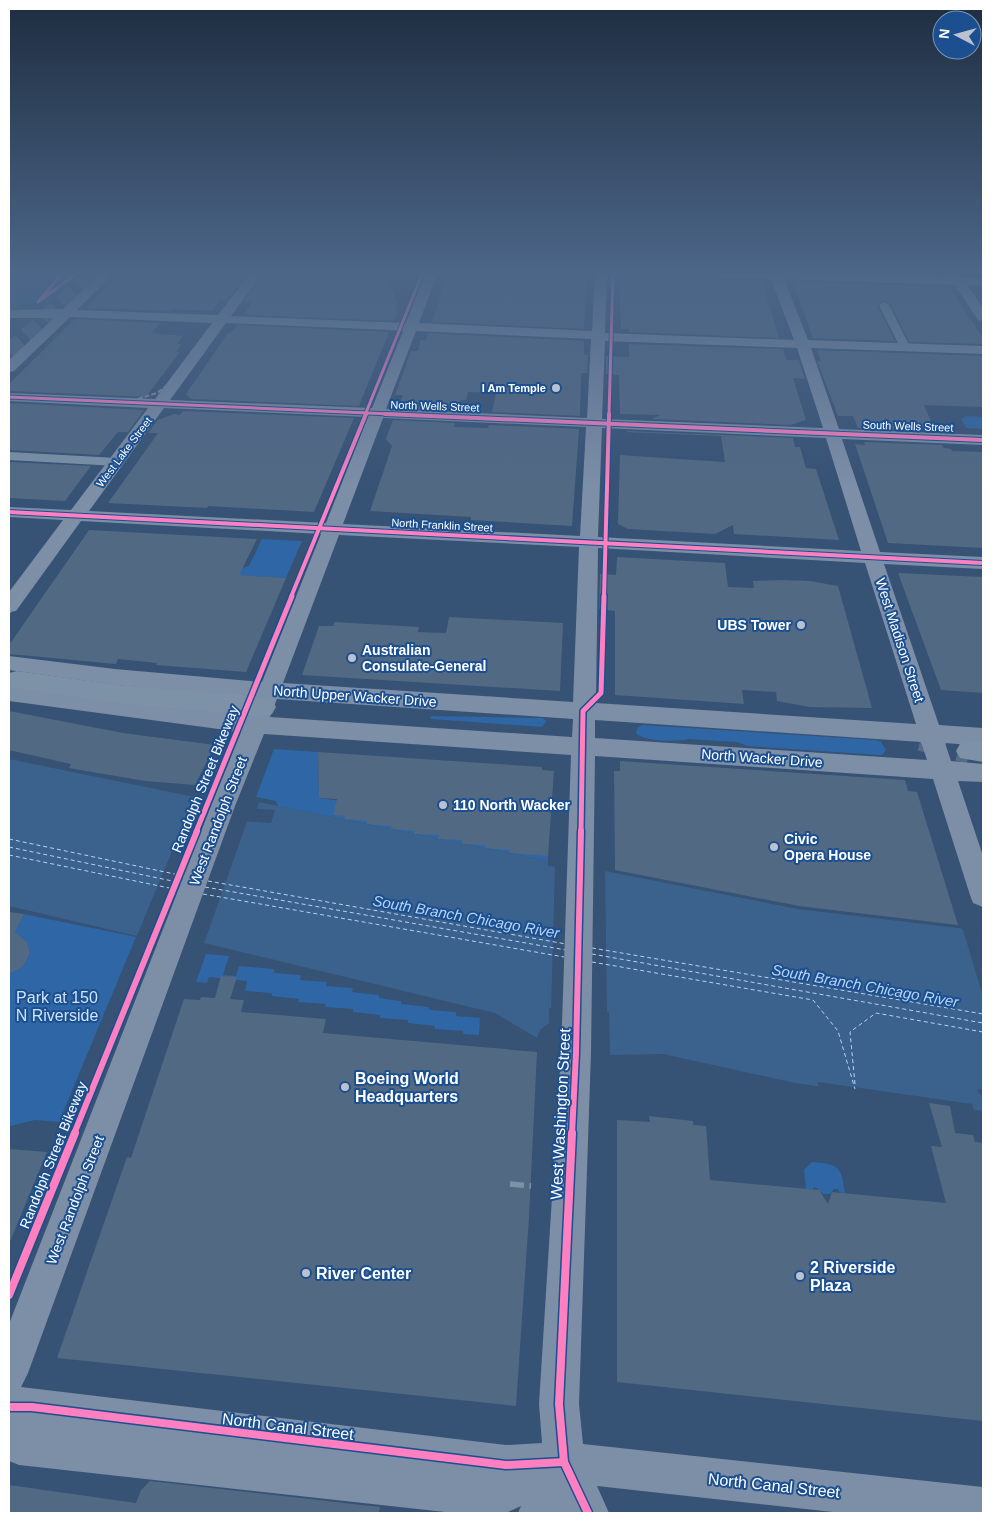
<svg xmlns="http://www.w3.org/2000/svg" width="992" height="1522" font-family="Arial,sans-serif">
	<style>
		.green { fill: #2f66a5 }
		.water { fill: #3b618d }
		.pier { fill: #365274 }
		.lines { fill: none; stroke-linecap: round; stroke-linejoin: round }
		.ferry { stroke: #b5d3f5; stroke-width: 1; stroke-dasharray: 4 3; stroke-linecap: butt }
		.building { fill: #526984 }
		.highway-tunnel-far1 { stroke: #546c89; stroke-width: 16; stroke-dasharray: 16 8; stroke-linecap: butt }
		.highway-tunnel { stroke: #546c89; stroke-width: 26; stroke-dasharray: 26 13; stroke-linecap: butt }
		.minor { fill: #7d92a8; fill-rule: evenodd }
		.major { fill: #7d8ea7; fill-rule: evenodd }
		.highway { fill: #7e92a7; fill-rule: evenodd }
		.rail-far3 { stroke: #7e92a7; stroke-width: 2; stroke-dasharray: 5 2; stroke-linecap: butt }
		.rail-far2 { stroke: #7e92a7; stroke-width: 2.5; stroke-dasharray: 6 2.5; stroke-linecap: butt }
		.rail-far1 { stroke: #7e92a7; stroke-width: 4; stroke-dasharray: 8 4; stroke-linecap: butt }
		.rail { stroke: #7e92a7; stroke-width: 5.5; stroke-dasharray: 14 5.5; stroke-linecap: butt }
		.cycleway-far4-casing { stroke: #1b4f8f; stroke-width: 5 }
		.cycleway-far3-casing { stroke: #1b4f8f; stroke-width: 6 }
		.cycleway-far2-casing { stroke: #1b4f8f; stroke-width: 8 }
		.cycleway-far1-casing { stroke: #1b4f8f; stroke-width: 9 }
		.cycleway-casing { stroke: #1b4f8f; stroke-width: 11 }
		.cycleway-far4 { stroke: #ff80c0; stroke-width: 3 }
		.cycleway-far3 { stroke: #ff80c0; stroke-width: 4 }
		.cycleway-far2 { stroke: #ff80c0; stroke-width: 5 }
		.cycleway-far1 { stroke: #ff80c0; stroke-width: 6 }
		.cycleway { stroke: #ff80c0; stroke-width: 8 }
		.poi-dot { fill: #b9c2ce; stroke: #1b4f8f; stroke-width: 2 }
		.labels { text-anchor: middle; stroke-width: 4; stroke-linejoin: round; paint-order: stroke }
		.far-poi-label { font-size: 11px; font-weight: bold; fill: #fff; stroke: #1b4f8f; text-anchor: end }
		.far-street-label { font-size: 11px; fill: #fff; stroke: #1b4f8f }
		.poi-label { font-size: 14px; font-weight: bold; fill: #fff; stroke: #1b4f8f; text-anchor: start }
		.street-label { font-size: 14px; fill: #fff; stroke: #1b4f8f }
		.water-label { font-size: 15px; font-style: italic; fill: #b5d3f5; stroke: #1b4f8f }
		.near-park-label { font-size: 16px; fill: #cfe3fa; stroke: #1b4f8f }
		.near-poi-label { font-size: 16px; font-weight: bold; fill: #fff; stroke: #1b4f8f; text-anchor: start }
		.near-street-label { font-size: 16px; fill: #fff; stroke: #1b4f8f }
	</style>
	<rect width="100%" height="100%" fill="#365274"/>
	<g class="green">
		<polygon points="62,272 80,272 45,303 19,304 9,313 17,299 30,300"/>
		<polygon points="967,416 983,417 983,429 966,428 961,419"/>
		<polygon points="262,539 302,541 286,578 198,573 201,565 243,568 249,566"/>
		<polygon points="432,716 542,718 547,721 542,727 431,719 430,717"/>
		<path d="M643,725l233,15 5,2 5,8 -4,5h-3l-132,-9 -10,-4 -49,-3c-11,3 -45,3 -52,-6l2,-6z"/>
		<polygon points="274,749 318,752 319,798 375,806 548,853 548,861 278,806 276,801 256,797"/>
		<polygon points="24,914 136,937 59,1122 35,1120 11,1126 9,1126 9,974 23,967 30,953 27,942 15,932"/>
		<polygon points="206,954 229,956 223,975 236,976 239,966 274,969 274,973 301,975 300,980 327,982 326,986 353,988 352,992 379,995 379,998 401,1001 401,1004 429,1007 429,1010 456,1012 456,1016 480,1018 479,1035 463,1034 463,1031 435,1029 435,1026 408,1023 408,1020 380,1018 380,1015 353,1012 353,1009 325,1007 326,1004 298,1002 299,999 272,996 272,993 245,991 247,981 209,977 207,983 196,982"/>
		<path d="M812,1162c27,2 29,4 33,31l-6,-1 -1,-3h-4l-3,4c-6,3 -10,0 -14,-5l-4,-1v3l-7,-1 -2,-19z"/>
	</g>
	<g class="water">
		<polygon points="9,272 62,272 30,301 23,300 9,313"/>
		<polygon points="9,759 195,797 187,817 271,823 275,810 257,809 259,802 548,861 548,866 605,871 798,909 983,931 983,1089 979,1089 978,1092 983,1097 983,1111 795,1083 663,1054 610,1055 609,1012 549,1008 549,1023 540,1030 537,1038 495,1013 204,943 204,942 137,936 9,906"/>
	</g>
	<g class="pier">
		<polygon points="192,803 195,804 190,815 248,819 203,946 136,938"/>
		<polygon points="555,866 605,869 607,1014 552,1010 551,1015"/>
		<polygon points="962,927 983,929 983,996 963,930"/>
		<polygon points="818,1082 972,1104 974,1110 818,1087"/>
	</g>
	<g class="lines">
		<g class="ferry">
			<polyline points="9,839 184,876"/>
			<polyline points="9,847 182,883"/>
			<polyline points="9,855 179,890"/>
			<polyline points="208,881 566,944"/>
			<polyline points="205,887 566,950"/>
			<polyline points="203,894 564,957"/>
			<polyline points="592,948 983,1014"/>
			<polyline points="592,954 983,1023"/>
			<polyline points="592,962 813,1000 838,1031 855,1089"/>
			<polyline points="855,1084 850,1032 876,1013 983,1032"/>
		</g>
	</g>
	<g class="building">
		<polygon points="123,272 248,272 227,300 220,300 212,311 172,309 170,311 86,308"/>
		<polygon points="265,272 369,272 381,280 392,290 397,304 397,314 394,321 244,315 253,301 244,301"/>
		<polygon points="449,272 587,276 584,329 432,322"/>
		<polygon points="619,276 762,281 779,338 629,332 629,329 621,329"/>
		<polygon points="793,282 949,287 983,338 983,344 909,342 891,304 885,300 878,303 877,306 895,341 813,338"/>
		<polygon points="75,319 160,323 152,333 183,336 177,344 182,344 176,352 180,352 146,397 9,391 9,384"/>
		<polygon points="237,325 389,332 359,406 191,399 186,394 228,333 231,333"/>
		<polygon points="428,333 584,341 584,355 588,355 587,373 581,373 580,416 492,412 496,393 468,392 466,400 461,400 458,410 398,408 403,395 395,395 411,351 418,351 421,340 426,341"/>
		<polygon points="629,344 783,349 787,360 799,360 805,379 793,378 806,420 790,425 652,419 660,415 620,414 619,375 606,374 606,356 629,357"/>
		<polygon points="817,350 983,356 983,407 924,405 935,431 858,428 853,416 838,416 817,361 821,361"/>
		<polygon points="9,403 144,410 128,432 118,432 99,455 9,450"/>
		<polygon points="183,411 354,418 314,512 208,506 207,508 108,503 158,433 148,433 158,420 174,414 180,415"/>
		<polygon points="393,420 455,423 454,427 488,428 489,425 579,429 572,526 471,520 471,517 370,511 392,446 386,439"/>
		<polygon points="628,431 793,438 795,447 800,447 806,468 816,469 839,540 734,534 733,525 715,534 628,529 618,524 620,455 725,462 721,436 626,432"/>
		<polygon points="864,442 942,445 944,448 951,449 952,451 983,452 983,548 888,543 855,444 865,445"/>
		<polygon points="9,462 91,466 65,501 9,498"/>
		<polygon points="89,530 257,539 239,575 286,578 246,672 156,665 157,663 118,659 116,664 9,654 9,645"/>
		<polygon points="617,557 725,563 728,587 754,588 753,581 782,580 810,581 838,586 872,708 810,707 777,701 776,692 742,690 744,704 615,695 615,611 599,609 600,574 616,575"/>
		<polygon points="898,573 983,577 983,693 941,690"/>
		<polygon points="449,617 563,623 560,691 302,675 319,626 333,626 335,622 419,627 418,632 446,633"/>
		<polygon points="9,711 123,733 215,745 195,785 145,781 69,768 71,764 9,750"/>
		<polygon points="318,752 542,767 542,770 554,771 548,856 510,853 510,850 485,848 485,845 462,844 462,840 438,839 439,835 414,834 415,831 391,829 392,826 367,824 367,821 344,819 345,816 333,815 337,799 319,798"/>
		<polygon points="620,761 905,780 908,791 917,792 958,925 799,906 615,870 614,771 620,771"/>
		<polygon points="9,912 24,914 15,932 27,942 30,953 23,967 9,974"/>
		<polygon points="221,976 237,977 230,999 244,1000 241,1012 326,1019 323,1033 537,1052 529,1217 516,1406 57,1358 127,1157 131,1158 184,999 200,1000 201,997 215,998"/>
		<polygon points="929,1103 950,1106 955,1133 973,1135 975,1142 983,1143 983,1421 617,1382 617,1120 650,1122 649,1116 693,1121 693,1125 706,1126 710,1180 819,1190 828,1204 832,1192 946,1203 931,1146 942,1147"/>
		<polygon points="9,1149 47,1152 9,1244"/>
		<polygon points="150,1481 380,1507 379,1513 9,1513 9,1485 136,1503 141,1490"/>
	</g>
	<g class="lines">
		<polyline class="highway-tunnel-far1" points="9,352 95,272"/>
		<polyline class="highway-tunnel" points="921,738 970,751"/>
		<g class="minor">
			<polygon points="884,302 889,305 910,347 909,349 905,350 900,347 879,305"/>
			<polygon points="9,452 117,458 124,462 117,466 9,460"/>
		</g>
		<path class="major" d="M102,272h13l-38,38 141,5 33,-43h12l-32,44 175,7 20,-51h12l-19,51 173,8 3,-59h12l-2,61 189,7 -23,-61 -90,-3 -6,-4h128l147,5 -4,-5h12l4,6h21v8l-16,-1 16,23v13l-5,-1 -23,-35 -171,-6 24,61 175,6v8l-172,-6 28,81 144,6v10l-141,-6 38,113 103,5v12l-99,-5 55,161 44,3v18l-38,-3 6,18 32,3v18l-25,-1 25,75v51l-10,-4 -3,-8 -37,-116 -338,-23 -4,297 -12,351 4,40 400,43v26h-141l-245,-27 12,27h-91l3,-7 -15,7h-52l-435,-48 -10,-4v-137l202,-518 30,-74 -232,-31v-16l239,31 8,-18 -141,-13 -106,-15v-14l106,13 147,13 59,-148 -240,-13 -65,90 -7,1v-20l54,-72 -54,-3v-10l62,3 77,-102 -139,-7v-8l146,6 57,-76 -142,-6 -56,54 -5,1v-12l45,-42h-45v-8l54,-1zM226,323l166,7 11,1 -31,77 -202,-8zM416,331l175,8 -4,79 -201,-9zM605,341l192,7 26,80 -221,-9zM164,408l204,9 -42,106 -237,-12zM383,418l203,9 -6,109 -237,-12zM602,428l224,10 35,113 -263,-14zM339,535l240,12 -6,155 -290,-19zM598,548l267,15 51,161 -320,-21zM277,699l296,20 -1,18 -302,-20zM595,720l326,22 6,18 -332,-22zM264,734l307,21 -10,298 -22,351 3,39 -36,2 -485,-58 7,-14 207,-567z"/>
		<g class="highway">
			<polygon points="17,671 118,685 263,697 272,700 276,707 272,714 263,717 118,703 9,687 9,673"/>
			<polygon points="970,741 983,742 983,762 960,758 956,751 960,744"/>
		</g>
		<g class="rail-far3">
			<polyline points="9,396 446,415"/>
			<polyline points="138,399 157,393 173,381"/>
			<polyline points="154,415 259,272"/>
		</g>
		<g class="rail-far2">
			<polyline points="417,414 983,438"/>
			<polyline points="20,597 155,414"/>
		</g>
		<polyline class="rail-far1" points="9,612 21,596"/>
		<polyline class="rail" points="510,1184 531,1186"/>
		<defs>
			<g id="cycleway-far4">
				<polyline points="61,275 38,302 79,272"/>
				<polyline points="9,397 413,415"/>
				<polyline points="365,415 423,272"/>
				<polyline points="609,415 613,272"/>
			</g>
			<g id="cycleway-far3">
				<polyline points="385,414 983,440"/>
				<polyline points="9,512 983,563"/>
				<polyline points="291,597 366,414"/>
				<polyline points="604,597 609,414"/>
			</g>
			<g id="cycleway-far2">
				<polyline points="196,832 292,596"/>
				<polyline points="581,832 583,711 601,693 604,596"/>
			</g>
			<g id="cycleway-far1">
				<polyline points="74,1134 197,831"/>
				<polyline points="572,1134 576,1053 581,831"/>
			</g>
			<g id="cycleway">
				<polyline points="572,1133 559,1404 564,1462 588,1513"/>
				<polyline points="9,1295 75,1133"/>
				<polyline points="9,1407 32,1407 506,1465 564,1462"/>
			</g>
		</defs>
		<use href="#cycleway-far4" class="cycleway-far4-casing"/>
		<use href="#cycleway-far3" class="cycleway-far3-casing"/>
		<use href="#cycleway-far2" class="cycleway-far2-casing"/>
		<use href="#cycleway-far1" class="cycleway-far1-casing"/>
		<use href="#cycleway" class="cycleway-casing"/>
		<use href="#cycleway-far4" class="cycleway-far4"/>
		<use href="#cycleway-far3" class="cycleway-far3"/>
		<use href="#cycleway-far2" class="cycleway-far2"/>
		<use href="#cycleway-far1" class="cycleway-far1"/>
		<use href="#cycleway" class="cycleway"/>
	</g>
	<linearGradient id="sky" x2="0" y2="1"><stop stop-color="#1e2d40"/><stop offset="0.56" stop-color="#4c6688"/><stop offset="1" stop-color="#4c6688" stop-opacity="0"/></linearGradient>
	<rect width="992" height="486" fill="url(#sky)"/>
	<g class="poi-dot">
		<circle cx="556" cy="388" r="5"/>
		<circle cx="801" cy="625" r="5"/>
		<circle cx="352" cy="658" r="5"/>
		<circle cx="443" cy="805" r="5"/>
		<circle cx="774" cy="847" r="5"/>
		<circle cx="345" cy="1087" r="5"/>
		<circle cx="306" cy="1273" r="5"/>
		<circle cx="800" cy="1276" r="5"/>
	</g>
	<g class="labels">
		<g class="far-poi-label">
			<text x="546" y="392">I Am Temple</text>
		</g>
		<g class="far-street-label">
			<text transform="translate(435 406) rotate(2)" y="4">North Wells Street</text>
			<text transform="translate(908 426) rotate(2)" y="4">South Wells Street</text>
			<text transform="translate(124 452) rotate(-53)" y="4">West Lake Street</text>
			<text transform="translate(442 525) rotate(3)" y="4">North Franklin Street</text>
		</g>
		<g class="poi-label">
			<text x="791" y="630" text-anchor="end">UBS Tower</text>
			<text x="362" y="655">Australian<tspan x="362" dy="16">Consulate-General</tspan></text>
			<text x="453" y="810">110 North Wacker</text>
			<text x="784" y="844">Civic<tspan x="784" dy="16">Opera House</tspan></text>
		</g>
		<g class="street-label">
			<text transform="translate(900 640) rotate(72)" y="5">West Madison Street</text>
			<text transform="translate(355 696) rotate(4)" y="5">North Upper Wacker Drive</text>
			<text transform="translate(762 758) rotate(4)" y="5">North Wacker Drive</text>
			<text transform="translate(205 779) rotate(-68)" y="5">Randolph Street Bikeway</text>
			<text transform="translate(218 821) rotate(-69)" y="5">West Randolph Street</text>
			<text transform="translate(53 1155) rotate(-68)" y="5">Randolph Street Bikeway</text>
			<text transform="translate(75 1200) rotate(-69)" y="5">West Randolph Street</text>
		</g>
		<g class="water-label">
			<text transform="translate(466 917) rotate(10)" y="5">South Branch Chicago River</text>
			<text transform="translate(865 986) rotate(10)" y="5">South Branch Chicago River</text>
		</g>
		<g class="near-park-label">
			<text x="57" y="1003">Park at 150<tspan x="57" dy="18">N Riverside</tspan></text>
		</g>
		<g class="near-poi-label">
			<text x="355" y="1084">Boeing World<tspan x="355" dy="18">Headquarters</tspan></text>
			<text x="810" y="1273">2 Riverside<tspan x="810" dy="18">Plaza</tspan></text>
			<text x="316" y="1279">River Center</text>
		</g>
		<g class="near-street-label">
			<text transform="translate(560 1114) rotate(-87)" y="6">West Washington Street</text>
			<text transform="translate(288 1426) rotate(7)" y="6">North Canal Street</text>
			<text transform="translate(774 1485) rotate(6)" y="6">North Canal Street</text>
		</g>
	</g>
	<rect width="992" height="1522" fill="none" stroke="#ffffff" stroke-width="20"/>
	<g transform="translate(957 35) rotate(276)"><circle r="24" fill="#1b4f8f" stroke="#7695bc"/>
	<path d="M0-4L9 19L0 12L-9 19Z" fill="#b9c2ce"/>
	<text y="-8" font-size="14" font-weight="bold" text-anchor="middle" fill="#ffffff">N</text>
	</g>
</svg>
